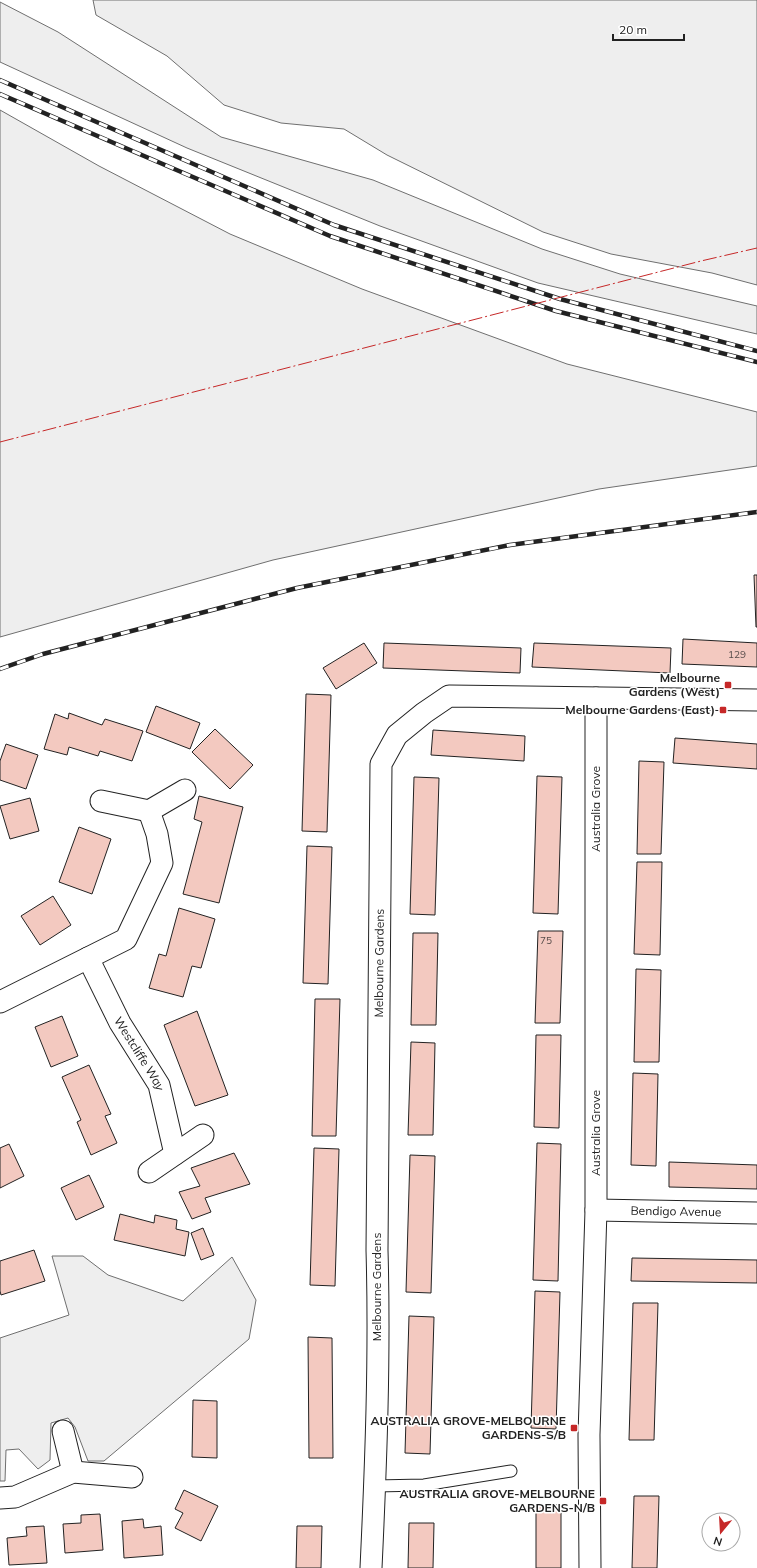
<svg xmlns="http://www.w3.org/2000/svg" width="757" height="1568" font-family="Mulish,sans-serif">
	<style>
		.green { fill: #eee; stroke: #6f6f6f }
		.building { fill: #f3c9c0; stroke: #222 }
		.lines { fill: none; stroke-linecap: round; stroke-linejoin: round }
		.service-casing { stroke: #222; stroke-width: 13 }
		.minor-casing { stroke: #222; stroke-width: 23 }
		.service { stroke: #fff; stroke-width: 11 }
		.minor { stroke: #fff; stroke-width: 21 }
		.rail-casing { stroke: #222; stroke-width: 4.5 }
		.rail { stroke: #fff; stroke-width: 3; stroke-dasharray: 9; stroke-linecap: butt }
		.power { stroke: #c62828; stroke-width: 1; stroke-dasharray: 14 3 2 3; stroke-linecap: butt }
		.poi-dot { fill: #c62828; stroke: #fff; stroke-width: 1.5 }
		.labels { text-anchor: middle; stroke-width: 3; stroke-linejoin: round; paint-order: stroke }
		.number-label { font-size: 10px; fill: #564c4a }
		.poi-label { font-size: 12px; font-weight: bold; fill: #222; stroke: #fff; text-anchor: end }
		.street-label { font-size: 12px; fill: #222; stroke: #fff }
	</style>
	<rect width="100%" height="100%" fill="#fff"/>
	<g class="green">
		<polygon points="93,0 757,0 757,285 712,273 611,254 543,232 387,155 344,129 281,123 224,105 167,56 96,15"/>
		<polygon points="0,2 58,32 221,137 373,180 542,249 620,274 757,306 757,334 538,283 380,226 187,148 0,62"/>
		<polygon points="0,110 99,166 230,234 362,289 567,364 757,412 757,466 599,489 273,560 0,637"/>
		<polygon points="52,1256 83,1256 108,1275 183,1301 232,1257 256,1300 249,1339 104,1461 88,1461 75,1427 68,1418 51,1423 50,1460 38,1469 19,1449 6,1450 5,1481 0,1481 0,1338 69,1315"/>
	</g>
	<g class="building">
		<polygon points="754,575 757,575 757,627 756,627"/>
		<polygon points="683,639 757,643 757,667 682,664"/>
		<polygon points="364,643 377,663 336,689 323,668"/>
		<polygon points="384,643 521,648 520,673 383,668"/>
		<polygon points="534,643 671,648 670,673 532,667"/>
		<polygon points="306,694 331,695 327,832 302,831"/>
		<polygon points="156,706 200,723 190,749 146,732"/>
		<polygon points="69,713 102,725 105,719 143,731 132,761 100,751 98,756 69,747 67,755 44,749 55,714 68,719"/>
		<polygon points="215,729 253,765 230,789 192,752"/>
		<polygon points="433,730 525,736 524,761 431,755"/>
		<polygon points="675,738 757,744 757,769 673,763"/>
		<polygon points="6,744 38,755 26,789 0,780 0,761"/>
		<polygon points="639,761 664,762 661,854 637,854"/>
		<polygon points="537,776 562,777 558,914 533,913"/>
		<polygon points="414,777 439,778 435,915 410,914"/>
		<polygon points="199,796 243,807 219,903 183,894 202,822 194,819"/>
		<polygon points="30,798 39,831 10,839 0,806"/>
		<polygon points="79,827 111,839 92,894 59,882"/>
		<polygon points="307,846 332,847 328,984 303,983"/>
		<polygon points="637,862 662,862 660,955 634,954"/>
		<polygon points="53,896 71,925 40,945 21,916"/>
		<polygon points="179,908 215,919 201,968 192,966 183,997 149,988 159,954 166,956"/>
		<polygon points="538,931 563,931 560,1023 535,1023"/>
		<polygon points="413,933 438,933 436,1025 411,1025"/>
		<polygon points="636,969 661,970 659,1062 634,1062"/>
		<polygon points="315,999 340,999 336,1136 312,1136"/>
		<polygon points="197,1011 228,1095 195,1106 164,1025"/>
		<polygon points="62,1016 78,1056 51,1067 35,1027"/>
		<polygon points="536,1035 561,1035 559,1128 534,1127"/>
		<polygon points="411,1042 435,1043 433,1135 408,1135"/>
		<polygon points="89,1065 111,1114 105,1116 117,1143 91,1155 77,1122 81,1120 62,1077"/>
		<polygon points="633,1073 658,1074 656,1166 631,1165"/>
		<polygon points="537,1143 561,1144 558,1281 533,1280"/>
		<polygon points="9,1144 24,1176 0,1188 0,1148"/>
		<polygon points="314,1148 339,1149 335,1286 310,1285"/>
		<polygon points="234,1153 250,1184 205,1198 211,1212 192,1219 179,1192 200,1186 191,1168"/>
		<polygon points="410,1155 435,1156 431,1293 406,1292"/>
		<polygon points="669,1162 757,1165 757,1189 669,1187"/>
		<polygon points="89,1175 104,1207 76,1220 61,1188"/>
		<polygon points="120,1214 154,1223 155,1215 177,1220 176,1229 189,1232 185,1256 114,1240"/>
		<polygon points="203,1228 214,1255 201,1260 191,1233"/>
		<polygon points="34,1250 45,1281 1,1295 0,1291 0,1261"/>
		<polygon points="632,1258 757,1260 757,1283 631,1281"/>
		<polygon points="535,1291 560,1292 556,1429 531,1428"/>
		<polygon points="633,1303 658,1303 654,1440 629,1440"/>
		<polygon points="409,1316 434,1317 430,1454 405,1453"/>
		<polygon points="308,1337 332,1338 333,1458 309,1458"/>
		<polygon points="193,1400 217,1401 217,1458 192,1457"/>
		<polygon points="184,1490 218,1506 201,1541 175,1528 183,1513 175,1509"/>
		<polygon points="634,1496 659,1496 657,1568 632,1568"/>
		<rect x="536" y="1505" width="25" height="63"/>
		<polygon points="100,1514 103,1550 65,1553 63,1524 81,1523 81,1515"/>
		<polygon points="143,1519 144,1528 161,1526 163,1555 124,1558 122,1521"/>
		<polygon points="409,1523 434,1523 433,1568 408,1568"/>
		<polygon points="44,1526 47,1563 9,1565 7,1538 27,1536 26,1527"/>
		<polygon points="297,1526 322,1526 321,1568 296,1568"/>
	</g>
	<g class="lines">
		<defs>
			<polyline id="service" points="375,1486 424,1485 511,1471"/>
			<g id="minor">
				<polyline points="101,801 149,811 185,790"/>
				<path id="s1" d="M88,958l32,65 39,62 16,69"/>
				<polyline points="0,1002 126,939 162,863 157,834 149,811"/>
				<polyline points="149,1172 203,1135"/>
				<path id="s2" d="M596,1210l161,3"/>
				<polyline points="63,1431 73,1472"/>
				<polyline points="0,1498 15,1497 73,1472 132,1477"/>
				<path id="s3" d="M371,1568c5,-106 9,-212 6,-318l4,-486 16,-29 27,-22 25,-17 308,4"/>
				<polyline points="590,1568 589,1435 596,1210 596,698"/>
			</g>
		</defs>
		<use href="#service" class="service-casing"/>
		<use href="#minor" class="minor-casing"/>
		<use href="#service" class="service"/>
		<use href="#minor" class="minor"/>
		<defs>
			<g id="rail">
				<polyline points="0,80 334,225 560,299 757,351"/>
				<polyline points="0,94 330,236 556,311 757,362"/>
				<polyline points="0,669 43,654 297,588 510,545 757,512"/>
			</g>
		</defs>
		<use href="#rail" class="rail-casing"/>
		<use href="#rail" class="rail"/>
		<polyline class="power" points="0,442 701,261 757,248"/>
	</g>
	<g class="poi-dot">
		<rect x="724" y="681" width="8" height="8" rx="2"/>
		<rect x="719" y="706" width="8" height="8" rx="2"/>
		<rect x="570" y="1424" width="8" height="8" rx="2"/>
		<rect x="599" y="1497" width="8" height="8" rx="2"/>
	</g>
	<g class="labels">
		<g class="number-label">
			<text x="737" y="658">129</text>
			<text x="546" y="944">75</text>
		</g>
		<g class="poi-label">
			<text x="720" y="682">Melbourne<tspan x="720" dy="14">Gardens (West)</tspan></text>
			<text x="715" y="714">Melbourne Gardens (East)</text>
			<text x="566" y="1425">AUSTRALIA GROVE-MELBOURNE<tspan x="566" dy="14">GARDENS-S/B</tspan></text>
			<text x="595" y="1498">AUSTRALIA GROVE-MELBOURNE<tspan x="595" dy="14">GARDENS-N/B</tspan></text>
		</g>
		<g class="street-label">
			<text transform="translate(596 809) rotate(-90)" y="4">Australia Grove</text>
			<text dy="4" stroke="none"><textPath href="#s3" startOffset="605">Melbourne Gardens</textPath></text>
			<text dy="4" stroke="none"><textPath href="#s1" startOffset="109">Westcliffe Way</textPath></text>
			<text transform="translate(596 1133) rotate(-90)" y="4">Australia Grove</text>
			<text dy="4" stroke="none"><textPath href="#s2" startOffset="80">Bendigo Avenue</textPath></text>
			<text transform="translate(377 1287) rotate(-90)" y="4">Melbourne Gardens</text>
		</g>
	</g>
	<g transform="translate(721 1532) rotate(198)"><circle r="19" fill="#ffffff" stroke="#a7a7a7"/>
	<path d="M0-3L7 15L0 10L-7 15Z" fill="#c62828"/>
	<text y="-6" font-size="11" font-weight="bold" text-anchor="middle" fill="#222222">N</text>
	</g>
	<path d="M613 34v6h71v-6" fill="none" stroke="#222222" stroke-width="2"/>
	<text x="619" y="34" font-size="12" fill="#222222" stroke="#ffffff" stroke-width="3" paint-order="stroke">20 m</text>
</svg>
